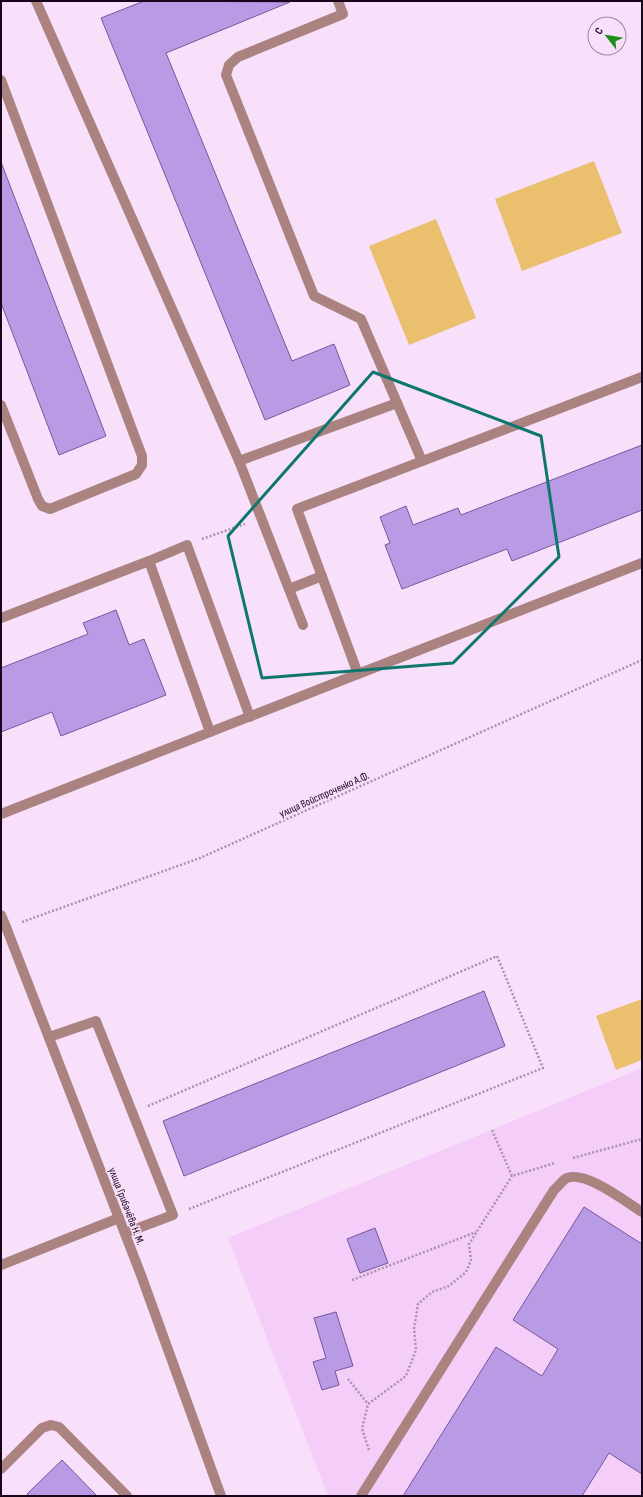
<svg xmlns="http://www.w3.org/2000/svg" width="643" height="1497" font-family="'Sofia Sans Condensed',sans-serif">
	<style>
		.built { fill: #f4cdf8 }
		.green { fill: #eac06e }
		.building { fill: #b99be5; stroke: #75579c }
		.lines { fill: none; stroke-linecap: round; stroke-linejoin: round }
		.path { stroke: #a993ac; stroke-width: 2.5; stroke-dasharray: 2 2; stroke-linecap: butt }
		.service { stroke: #aa8380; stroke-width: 10 }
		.minor { stroke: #aa8380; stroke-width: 10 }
		.marked { fill: none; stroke: #0f766e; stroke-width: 3; stroke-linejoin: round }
		.labels { text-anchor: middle; stroke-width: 3; stroke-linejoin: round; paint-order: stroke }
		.street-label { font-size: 11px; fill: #18041b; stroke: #f8e0fb }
	</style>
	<rect width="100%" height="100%" fill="#f8e0fb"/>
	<polygon class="built" points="642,1068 642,1496 328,1496 228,1238"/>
	<g class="green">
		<polygon points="594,161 622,233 522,271 495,199"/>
		<polygon points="436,219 476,318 409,345 369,246"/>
		<polygon points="642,999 642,1060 616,1070 596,1016"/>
	</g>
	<g class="building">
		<polygon points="144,1 290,2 166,53 292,361 334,344 350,385 265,420 101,18"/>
		<polygon points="1,162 106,436 59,455 1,303"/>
		<polygon points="642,445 642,510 512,561 507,549 402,589 385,545 390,543 380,517 406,506 413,525 458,508 461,515"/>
		<polygon points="116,610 129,645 144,639 166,695 61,736 52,712 1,732 1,668 88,634 83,623"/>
		<polygon points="484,991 505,1046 184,1176 163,1121"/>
		<polygon points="584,1207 642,1244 642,1474 609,1453 582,1496 403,1496 496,1347 542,1376 558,1349 513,1320"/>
		<polygon points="375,1228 388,1263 360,1273 347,1239"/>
		<polygon points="336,1312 353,1366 335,1371 339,1385 322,1390 313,1362 326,1358 314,1318"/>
		<polygon points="62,1460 97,1496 29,1496 27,1494"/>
	</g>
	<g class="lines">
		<g class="path">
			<polyline points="202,539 245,524"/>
			<polyline points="22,922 200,858 642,660"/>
			<polyline points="148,1106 497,956 543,1068 189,1209"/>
			<polyline points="492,1130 512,1176 555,1163"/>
			<polyline points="573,1158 642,1139"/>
			<polyline points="352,1280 476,1232"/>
			<polyline points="348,1379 368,1404"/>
			<polyline points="369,1450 362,1429 368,1404 406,1376 416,1350 414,1329 418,1304 432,1292 449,1286 466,1272 471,1260 469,1244 512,1176"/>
		</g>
		<g class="service">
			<polyline points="36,1 239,461"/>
			<polyline points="338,1 343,14 238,57 229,65 226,75 314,296 361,319 422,461"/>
			<polyline points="1,80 142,456 142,465 136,474 50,509 42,506 38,499 1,405"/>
			<polyline points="642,377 297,509 358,674 642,563"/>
			<polyline points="149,561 187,545 250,717"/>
			<polyline points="289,589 322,576"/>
			<polyline points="1,618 149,561 210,732"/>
			<polyline points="303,625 239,461 397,403"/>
			<polyline points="1,814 358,674"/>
			<polyline points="1,915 6,927"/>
			<polyline points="49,1037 96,1021 173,1215 125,1233"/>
			<polyline points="1,1265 119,1218"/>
			<polyline points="1,1469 42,1428 51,1425 59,1427 127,1496"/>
			<path d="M361,1496l193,-306c4,-3 7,-8 11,-11 18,-11 61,23 77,33"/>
		</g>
		<polyline class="minor" points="6,927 141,1275 221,1496"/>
	</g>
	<path class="marked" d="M373,372l168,64 18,121 -106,106 -191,15 -34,-142z"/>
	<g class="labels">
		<g class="street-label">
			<text transform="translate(324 794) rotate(-24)" y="4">улица Войстроченко А.Ф.</text>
			<text transform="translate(127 1206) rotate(69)" y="4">улица Грибачёва Н. М.</text>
		</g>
	</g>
	<rect width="643" height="1497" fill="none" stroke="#18041b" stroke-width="4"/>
	<g transform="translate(607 36) rotate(301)"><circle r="19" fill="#f8e0fb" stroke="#9e88a1"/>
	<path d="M0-3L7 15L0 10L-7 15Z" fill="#1b8f1a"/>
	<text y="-6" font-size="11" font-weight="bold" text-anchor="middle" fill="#18041b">С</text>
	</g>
</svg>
